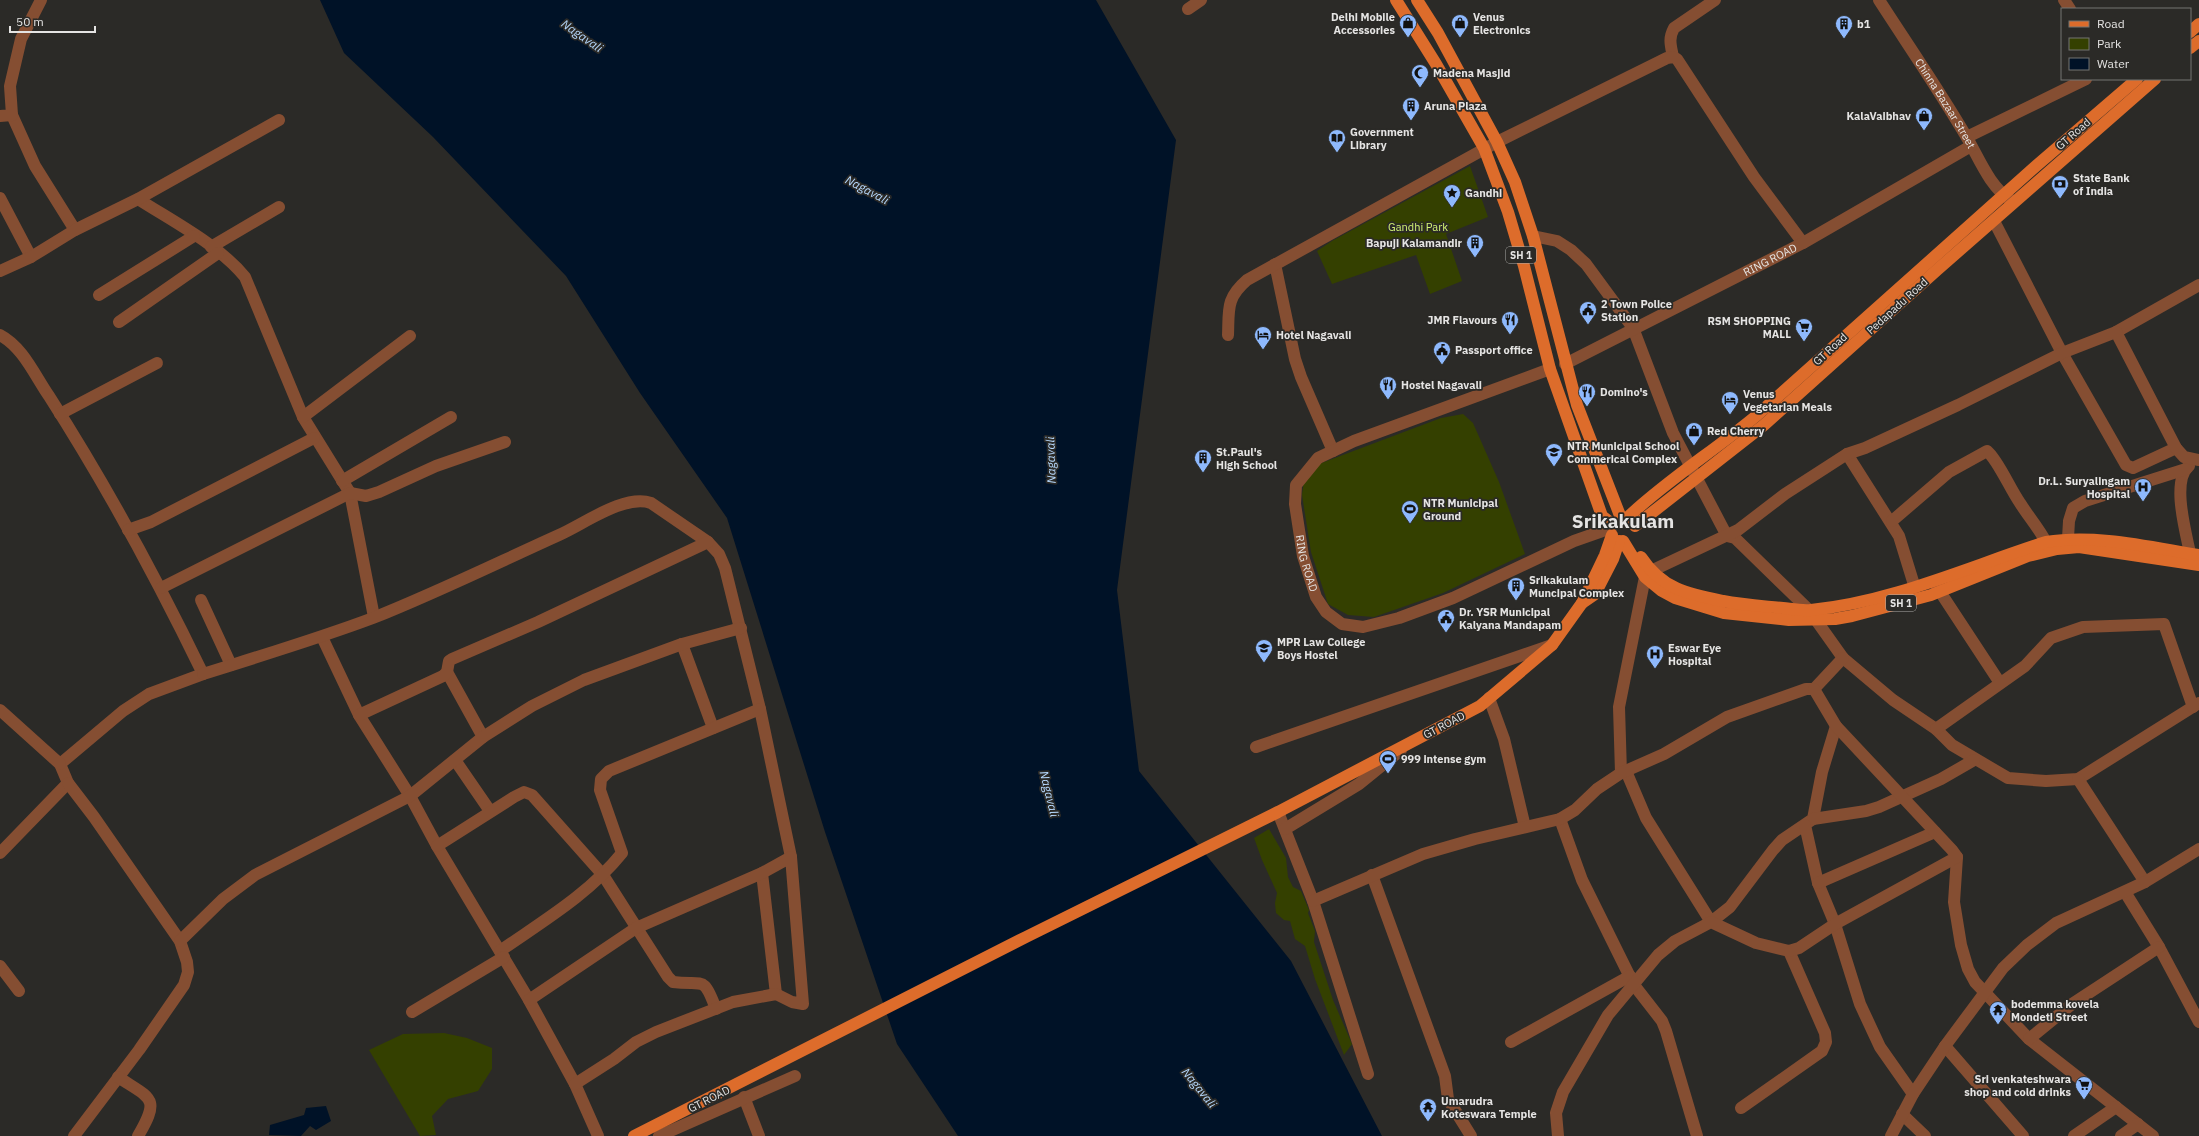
<svg xmlns="http://www.w3.org/2000/svg" width="2199" height="1136" font-family="'IBM Plex Sans',sans-serif">
	<style>
		.green { fill: #344000 }
		.water { fill: #001227 }
		.lines { fill: none; stroke-linecap: round; stroke-linejoin: round }
		.minor { stroke: #854e32; stroke-width: 12 }
		.major { stroke: #dd6c2b; stroke-width: 12 }
		.labels { text-anchor: middle; stroke-width: 3.5; stroke-linejoin: round; paint-order: stroke }
		.shield { fill: #2b2a27; stroke: #adacab; stroke-width: 1 }
		.shield-label { font-size: 10px; font-weight: bold; fill: #e5e4e3 }
		.poi-label { font-size: 11px; font-weight: bold; fill: #e5e4e3; stroke: #2b2a27; text-anchor: start }
		.street-label { font-size: 11px; fill: #e5e4e3; stroke: #2b2a27 }
		.park-label { font-size: 11px; fill: #d4f474; stroke: #2b2a27 }
		.water-label { font-size: 12px; font-style: italic; fill: #b6d9fe; stroke: #2b2a27 }
		.town-label { font-size: 19px; font-weight: bold; fill: #e5e4e3; stroke: #2b2a27 }
	</style>
	<rect width="100%" height="100%" fill="#2b2a27"/>
	<g class="green">
		<polygon points="1470,166 1488,217 1446,234 1462,281 1430,294 1416,255 1332,284 1317,251 1332,241"/>
		<polygon points="1463,414 1473,423 1499,482 1525,554 1443,593 1374,617 1348,615 1328,604 1311,552 1302,495 1304,480 1319,464 1441,418"/>
		<polygon points="1269,829 1286,858 1288,877 1293,887 1301,891 1309,910 1308,913 1315,931 1314,942 1333,1000 1352,1044 1344,1055 1315,979 1305,946 1295,939 1290,921 1284,920 1276,913 1275,903 1277,893 1262,860 1254,838"/>
		<polygon points="444,1033 467,1038 492,1048 492,1069 478,1091 448,1099 432,1116 436,1135 420,1136 369,1050 403,1034"/>
	</g>
	<g class="water">
		<polygon points="320,0 1096,0 1176,140 1117,590 1139,771 1291,961 1382,1136 958,1136 897,1044 825,832 727,518 640,393 566,276 433,137 344,53"/>
		<polygon points="326,1106 331,1121 316,1130 310,1126 301,1136 269,1135 270,1125 304,1115 306,1108"/>
	</g>
	<g class="lines">
		<g class="minor">
			<path id="s1" d="M1879,0c29,45 60,90 87,136 12,20 24,52 45,64"/>
			<polyline points="2064,0 2070,9"/>
			<polyline points="1188,9 1201,0"/>
			<path d="M1673,57c-2,-11 -5,-18 1,-29l41,-28"/>
			<polyline points="12,115 35,166 75,230"/>
			<polyline points="0,116 12,115 10,86 21,39 41,0"/>
			<polyline points="1967,137 2086,79"/>
			<polyline points="0,198 31,257"/>
			<path d="M138,199c34,22 81,46 107,78l58,140 47,76 24,124"/>
			<polyline points="1994,221 2062,353 2126,465 2133,468 2176,448"/>
			<polyline points="1533,236 1557,241 1571,250 1586,264 1633,328 1673,433 1727,536 1735,538 1809,610"/>
			<polyline points="211,247 279,207"/>
			<polyline points="1275,264 1295,359 1301,377 1333,451"/>
			<polyline points="0,271 31,257 75,230 138,199 279,120"/>
			<polyline points="99,295 194,236"/>
			<polyline points="119,322 218,253"/>
			<polyline points="2116,332 2199,285"/>
			<path d="M0,335c23,12 35,41 49,61 57,89 108,183 154,278l-54,20 -26,17 -63,53 8,19 -68,70"/>
			<path d="M1228,335c1,-26 -2,-37 19,-55l250,-138 170,-84 6,-1 4,2 77,118 49,66"/>
			<path id="s2" d="M1565,364l238,-121 168,-97"/>
			<path id="s3" d="M1550,369l-196,72 -36,17 -22,27 -1,19 8,52 13,41 10,15 16,12 21,3 36,-9 54,-20 121,-57 37,-13"/>
			<polyline points="60,414 157,363"/>
			<polyline points="303,417 410,336"/>
			<polyline points="1847,454 1899,536 1915,588"/>
			<path d="M2189,466c-18,14 -3,67 1,87"/>
			<polyline points="342,481 451,417"/>
			<path d="M1892,521l57,-49 38,-21c11,9 23,38 33,52 8,13 18,24 26,39"/>
			<polyline points="128,530 151,522 314,438"/>
			<polyline points="2068,538 2069,521 2073,508 2085,501 2186,469"/>
			<polyline points="1651,571 1738,530 1785,494 1847,454 1865,448 1958,405 2062,353 2116,332 2176,448 2184,457 2199,460"/>
			<polyline points="1935,584 2000,683"/>
			<polyline points="161,588 350,493 366,496 379,492 436,466 505,442"/>
			<polyline points="201,600 231,665"/>
			<polyline points="1816,620 1843,658 1893,700 1936,729 1952,745 2008,778 2046,781 2078,779 2199,703"/>
			<polyline points="322,637 359,715 410,796 437,846 529,1000 575,1084 598,1136"/>
			<polyline points="682,644 713,728"/>
			<polyline points="447,672 483,737"/>
			<path d="M203,674c57,-18 114,-35 170,-56 63,-25 124,-55 186,-83 25,-11 65,-41 92,-32l57,39 11,12 6,14 35,141 31,148"/>
			<polyline points="1489,698 1504,739 1525,827"/>
			<polyline points="0,710 60,764"/>
			<polyline points="359,715 443,676 447,672 449,661 452,659 538,622 708,542"/>
			<polyline points="1936,729 2025,666 2051,638 2083,627 2164,624 2193,707"/>
			<polyline points="1256,747 1552,645"/>
			<polyline points="455,760 490,811"/>
			<polyline points="1626,771 1646,818 1711,922 1730,907 1773,850 1782,840 1813,819 1822,772 1836,726"/>
			<polyline points="1621,773 1619,707 1645,577"/>
			<polyline points="2078,779 2145,882"/>
			<polyline points="68,783 94,817 180,941 187,962 188,972 184,985 139,1050 74,1136"/>
			<polyline points="1278,812 1313,901 1368,1074"/>
			<polyline points="1560,819 1582,880 1634,985 1662,1021 1666,1031 1697,1136"/>
			<polyline points="1813,819 1866,811 1879,807 1941,779 1974,760"/>
			<polyline points="1805,825 1818,883 1835,924 1860,1004 1880,1047 1913,1094"/>
			<polyline points="1285,829 1359,784 1401,750"/>
			<path d="M437,846l77,-49 10,-5 8,3 71,80 65,102 5,5c31,4 30,-8 43,27"/>
			<polyline points="1957,857 1954,902 1961,945 1968,969 1975,982 2029,1039 2153,1136"/>
			<polyline points="762,873 776,994"/>
			<polyline points="1372,875 1445,1076 1448,1099 1471,1136"/>
			<polyline points="1818,883 1935,832"/>
			<polyline points="2125,892 2159,947 2199,1022"/>
			<polyline points="1313,901 1423,854 1475,839 1560,819 1575,810 1597,789 1621,773 1664,754 1727,717 1806,689 1814,689 1843,658"/>
			<polyline points="180,941 223,899 255,875 410,796 483,737 532,706 584,680 682,644 741,628"/>
			<path d="M500,951c43,-30 89,-57 122,-98l-22,-63 1,-11 8,-8 151,-62"/>
			<polyline points="0,966 19,991"/>
			<polyline points="529,1000 636,928 762,873 791,857 803,1004 792,1002 776,994 733,1002 656,1032 636,1042 614,1059 575,1084"/>
			<polyline points="412,1012 504,957"/>
			<polyline points="2029,1039 2072,1004 2159,947"/>
			<polyline points="1511,1042 1630,976"/>
			<polyline points="1945,1046 2023,1136"/>
			<path d="M118,1077c33,22 43,20 20,59"/>
			<polyline points="744,1097 759,1136"/>
			<polyline points="1741,1108 1822,1051 1826,1042 1825,1033 1789,951"/>
			<polyline points="1902,1114 1925,1136"/>
			<polyline points="659,1136 795,1076"/>
			<polyline points="1558,1136 1556,1113 1563,1092 1608,1015 1658,955 1675,941 1711,922 1756,943 1789,951 1799,948 1835,924 1957,857 1952,850 1836,726 1814,689"/>
			<polyline points="1891,1136 1913,1094 1945,1046 2003,968 2027,945 2056,923 2145,882 2199,849"/>
			<polyline points="2074,1136 2116,1107"/>
			<polyline points="2121,1136 2138,1124"/>
		</g>
		<g class="major">
			<polyline points="1396,0 1436,64 1484,148 1508,212 1524,266 1550,369 1602,516 1612,524"/>
			<polyline points="1417,0 1438,33 1497,142 1515,182 1533,236 1577,405 1621,518"/>
			<polyline points="2190,32 2199,24"/>
			<polyline points="2190,48 2199,41"/>
			<path d="M1627,518c40,-38 87,-67 129,-102l280,-250 101,-87"/>
			<polyline points="1635,526 1764,425 1937,270 2155,79"/>
			<polyline points="1623,541 1645,577 1662,591 1675,598 1724,613 1789,620 1835,619 1852,616 1931,595 2028,556 2057,549 2079,547 2199,565"/>
			<path d="M1641,557c21,32 47,37 82,44 20,4 40,5 60,7 9,1 19,3 28,2 81,-8 157,-43 235,-68 50,-8 103,5 153,13"/>
			<polyline points="1582,603 1595,594 1613,559 1619,541"/>
			<polyline points="634,1136 1026,937 1278,812 1480,706 1552,645 1582,603 1605,555 1612,535"/>
		</g>
	</g>
	<defs>
		<symbol id="shop-pin" viewBox="-11 -11 22 30"><path d="M0 17L-7.5 6A9.5 9.5 0 1 1 7.5 6Z" fill="#8eb9fd" stroke="#2b2a27"/><path d="M-5-2.5h2.3a2.7 3.5 0 0 1 5.4 0H5L5.5 6h-11ZM-1.5-2.5h3a1.5 2.3 0 0 0-3 0Z" fill="#111"/></symbol>
		<symbol id="building-pin" viewBox="-11 -11 22 30"><path d="M0 17L-7.5 6A9.5 9.5 0 1 1 7.5 6Z" fill="#8eb9fd" stroke="#2b2a27"/><path d="M-4-6H4V6H1V3H-1V6H-4ZM-2.5-4.3h1.7v1.8h-1.7ZM.8-4.3h1.7v1.8H.8ZM-2.5-1h1.7V.8h-1.7ZM.8-1h1.7V.8H.8Z" fill="#111"/></symbol>
		<symbol id="mosque-pin" viewBox="-11 -11 22 30"><path d="M0 17L-7.5 6A9.5 9.5 0 1 1 7.5 6Z" fill="#8eb9fd" stroke="#2b2a27"/><path d="M3.5-4.9A6 6 0 1 0 3.5 4.9A5 5 0 1 1 3.5-4.9Z" fill="#111"/></symbol>
		<symbol id="library-pin" viewBox="-11 -11 22 30"><path d="M0 17L-7.5 6A9.5 9.5 0 1 1 7.5 6Z" fill="#8eb9fd" stroke="#2b2a27"/><path d="M-6-4Q-3-5.5-.7-3.5V5Q-3 3-6 4ZM6-4Q3-5.5 .7-3.5V5Q3 3 6 4Z" fill="#111"/></symbol>
		<symbol id="bank-pin" viewBox="-11 -11 22 30"><path d="M0 17L-7.5 6A9.5 9.5 0 1 1 7.5 6Z" fill="#8eb9fd" stroke="#2b2a27"/><path d="M-6-4H6V4H-6ZM0-2.3a2.3 2.3 0 1 0 0 4.6a2.3 2.3 0 1 0 0-4.6Z" fill="#111"/></symbol>
		<symbol id="sight-pin" viewBox="-11 -11 22 30"><path d="M0 17L-7.5 6A9.5 9.5 0 1 1 7.5 6Z" fill="#8eb9fd" stroke="#2b2a27"/><path d="M0-6L1.8-2.2L6-1.7L2.9 1.2L3.7 5.4L0 3.3L-3.7 5.4L-2.9 1.2L-6-1.7L-1.8-2.2Z" fill="#111"/></symbol>
		<symbol id="civic-pin" viewBox="-11 -11 22 30"><path d="M0 17L-7.5 6A9.5 9.5 0 1 1 7.5 6Z" fill="#8eb9fd" stroke="#2b2a27"/><path d="M-.6-6.5H3V-4.5H.6V-3L4-1V1h2V6H-6V1h2V-1L-.6-3ZM-1.2 2.5V6h2.4V2.5Z" fill="#111"/></symbol>
		<symbol id="restaurant-pin" viewBox="-11 -11 22 30"><path d="M0 17L-7.5 6A9.5 9.5 0 1 1 7.5 6Z" fill="#8eb9fd" stroke="#2b2a27"/><path d="M-5-6h1v4h1v-4h1v4h1v-4h1v5L-1.5 .5V6h-2V.5L-5-1ZM5-6V6H3V1.5H1.5Q1.5-4 5-6Z" fill="#111"/></symbol>
		<symbol id="supermarket-pin" viewBox="-11 -11 22 30"><path d="M0 17L-7.5 6A9.5 9.5 0 1 1 7.5 6Z" fill="#8eb9fd" stroke="#2b2a27"/><path d="M-6-5.5h2.5l.6 2H6L4.5 2H-2.5L-4.4-4H-6ZM-1.5 3.2a1.3 1.3 0 1 0 .1 0ZM3 3.2a1.3 1.3 0 1 0 .1 0Z" fill="#111"/></symbol>
		<symbol id="hotel-pin" viewBox="-11 -11 22 30"><path d="M0 17L-7.5 6A9.5 9.5 0 1 1 7.5 6Z" fill="#8eb9fd" stroke="#2b2a27"/><path d="M-6-4.5h1.5V1H6V5H4.5V3h-9V5H-6ZM-4 0a1.8 1.8 0 1 1 3.6 0ZM.5 0V-2.5h3Q6-2.5 6 0Z" fill="#111"/></symbol>
		<symbol id="school-pin" viewBox="-11 -11 22 30"><path d="M0 17L-7.5 6A9.5 9.5 0 1 1 7.5 6Z" fill="#8eb9fd" stroke="#2b2a27"/><path d="M0-5L7-2L0 1L-7-2ZM-4 1L0 2.5L4 1V4Q0 6-4 4Z" fill="#111"/></symbol>
		<symbol id="hospital-pin" viewBox="-11 -11 22 30"><path d="M0 17L-7.5 6A9.5 9.5 0 1 1 7.5 6Z" fill="#8eb9fd" stroke="#2b2a27"/><path d="M-5-5h3v3.5h4V-5h3V5h-3V1.5h-4V5h-3Z" fill="#111"/></symbol>
		<symbol id="stadium-pin" viewBox="-11 -11 22 30"><path d="M0 17L-7.5 6A9.5 9.5 0 1 1 7.5 6Z" fill="#8eb9fd" stroke="#2b2a27"/><path d="M0-5a6.5 5 0 1 0 0 10a6.5 5 0 1 0 0-10ZM-3.5-1.8h7v3.6h-7Z" fill="#111"/></symbol>
		<symbol id="university-pin" viewBox="-11 -11 22 30"><path d="M0 17L-7.5 6A9.5 9.5 0 1 1 7.5 6Z" fill="#8eb9fd" stroke="#2b2a27"/><path d="M0-5L7-2L0 1L-7-2ZM-4 1L0 2.5L4 1V4Q0 6-4 4Z" fill="#111"/></symbol>
		<symbol id="temple-pin" viewBox="-11 -11 22 30"><path d="M0 17L-7.5 6A9.5 9.5 0 1 1 7.5 6Z" fill="#8eb9fd" stroke="#2b2a27"/><path d="M0-6L5-2H3V0L6.5 2.5H4V6H1.5V3h-3V6H-4V2.5H-6.5L-3 0V-2H-5Z" fill="#111"/></symbol>
	</defs>
	<g fill-rule="evenodd">
		<use href="#shop-pin" x="1398" y="13" width="20" height="27"/>
		<use href="#shop-pin" x="1450" y="13" width="20" height="27"/>
		<use href="#building-pin" x="1834" y="14" width="20" height="27"/>
		<use href="#mosque-pin" x="1410" y="63" width="20" height="27"/>
		<use href="#building-pin" x="1401" y="96" width="20" height="27"/>
		<use href="#shop-pin" x="1914" y="106" width="20" height="27"/>
		<use href="#library-pin" x="1327" y="128" width="20" height="27"/>
		<use href="#bank-pin" x="2050" y="174" width="20" height="27"/>
		<use href="#sight-pin" x="1442" y="183" width="20" height="27"/>
		<use href="#building-pin" x="1465" y="233" width="20" height="27"/>
		<use href="#civic-pin" x="1578" y="300" width="20" height="27"/>
		<use href="#restaurant-pin" x="1500" y="310" width="20" height="27"/>
		<use href="#supermarket-pin" x="1794" y="317" width="20" height="27"/>
		<use href="#hotel-pin" x="1253" y="325" width="20" height="27"/>
		<use href="#civic-pin" x="1432" y="340" width="20" height="27"/>
		<use href="#restaurant-pin" x="1378" y="375" width="20" height="27"/>
		<use href="#restaurant-pin" x="1577" y="382" width="20" height="27"/>
		<use href="#hotel-pin" x="1720" y="390" width="20" height="27"/>
		<use href="#shop-pin" x="1684" y="421" width="20" height="27"/>
		<use href="#school-pin" x="1544" y="442" width="20" height="27"/>
		<use href="#building-pin" x="1193" y="448" width="20" height="27"/>
		<use href="#hospital-pin" x="2133" y="477" width="20" height="27"/>
		<use href="#stadium-pin" x="1400" y="499" width="20" height="27"/>
		<use href="#building-pin" x="1506" y="576" width="20" height="27"/>
		<use href="#civic-pin" x="1436" y="608" width="20" height="27"/>
		<use href="#university-pin" x="1254" y="638" width="20" height="27"/>
		<use href="#hospital-pin" x="1645" y="644" width="20" height="27"/>
		<use href="#stadium-pin" x="1378" y="749" width="20" height="27"/>
		<use href="#temple-pin" x="1988" y="1000" width="20" height="27"/>
		<use href="#supermarket-pin" x="2074" y="1075" width="20" height="27"/>
		<use href="#temple-pin" x="1418" y="1097" width="20" height="27"/>
	</g>
	<g class="labels">
		<g class="shield">
			<rect x="1506" y="247" width="30" height="16" rx="3"/>
			<rect x="1886" y="595" width="30" height="16" rx="3"/>
		</g>
		<g class="shield-label">
			<text x="1521" y="259">SH 1</text>
			<text x="1901" y="607">SH 1</text>
		</g>
		<g class="poi-label">
			<text x="1395" y="21" text-anchor="end">Delhi Mobile<tspan x="1395" dy="13">Accessories</tspan></text>
			<text x="1473" y="21">Venus<tspan x="1473" dy="13">Electronics</tspan></text>
			<text x="1857" y="28">b1</text>
			<text x="1433" y="77">Madena Masjid</text>
			<text x="1424" y="110">Aruna Plaza</text>
			<text x="1911" y="120" text-anchor="end">KalaVaibhav</text>
			<text x="1350" y="136">Government<tspan x="1350" dy="13">Library</tspan></text>
			<text x="2073" y="182">State Bank<tspan x="2073" dy="13">of India</tspan></text>
			<text x="1465" y="197">Gandhi</text>
			<text x="1462" y="247" text-anchor="end">Bapuji Kalamandir</text>
			<text x="1601" y="308">2 Town Police<tspan x="1601" dy="13">Station</tspan></text>
			<text x="1497" y="324" text-anchor="end">JMR Flavours</text>
			<text x="1791" y="325" text-anchor="end">RSM SHOPPING<tspan x="1791" dy="13">MALL</tspan></text>
			<text x="1276" y="339">Hotel Nagavali</text>
			<text x="1455" y="354">Passport office</text>
			<text x="1401" y="389">Hostel Nagavali</text>
			<text x="1600" y="396">Domino's</text>
			<text x="1743" y="398">Venus<tspan x="1743" dy="13">Vegetarian Meals</tspan></text>
			<text x="1707" y="435">Red Cherry</text>
			<text x="1567" y="450">NTR Municipal School<tspan x="1567" dy="13">Commerical Complex</tspan></text>
			<text x="1216" y="456">St.Paul's<tspan x="1216" dy="13">High School</tspan></text>
			<text x="2130" y="485" text-anchor="end">Dr.L. Suryalingam<tspan x="2130" dy="13">Hospital</tspan></text>
			<text x="1423" y="507">NTR Municipal<tspan x="1423" dy="13">Ground</tspan></text>
			<text x="1529" y="584">Srikakulam<tspan x="1529" dy="13">Muncipal Complex</tspan></text>
			<text x="1459" y="616">Dr. YSR Municipal<tspan x="1459" dy="13">Kalyana Mandapam</tspan></text>
			<text x="1277" y="646">MPR Law College<tspan x="1277" dy="13">Boys Hostel</tspan></text>
			<text x="1668" y="652">Eswar Eye<tspan x="1668" dy="13">Hospital</tspan></text>
			<text x="1401" y="763">999 intense gym</text>
			<text x="2011" y="1008">bodemma kovela<tspan x="2011" dy="13">Mondeti Street</tspan></text>
			<text x="2071" y="1083" text-anchor="end">Sri venkateshwara<tspan x="2071" dy="13">shop and cold drinks</tspan></text>
			<text x="1441" y="1105">Umarudra<tspan x="1441" dy="13">Koteswara Temple</tspan></text>
		</g>
		<g class="street-label">
			<text dy="4" stroke="none"><textPath href="#s1" startOffset="123">Chinna Bazaar Street</textPath></text>
			<text transform="translate(2073 134) rotate(-41)" y="4">GT Road</text>
			<text dy="4" stroke="none"><textPath href="#s2" startOffset="230">RING ROAD</textPath></text>
			<text transform="translate(1897 306) rotate(-42)" y="4">Pedapadu Road</text>
			<text transform="translate(1830 349) rotate(-43)" y="4">GT Road</text>
			<text dy="4" stroke="none"><textPath href="#s3" startOffset="363">RING ROAD</textPath></text>
			<text transform="translate(1444 725) rotate(-28)" y="4">GT ROAD</text>
			<text transform="translate(709 1099) rotate(-27)" y="4">GT ROAD</text>
		</g>
		<g class="park-label">
			<text x="1418" y="231">Gandhi Park</text>
		</g>
		<g class="water-label">
			<text transform="translate(582 36) rotate(35)" y="4">Nagavali</text>
			<text transform="translate(867 190) rotate(28)" y="4">Nagavali</text>
			<text transform="translate(1051 460) rotate(-92)" y="4">Nagavali</text>
			<text transform="translate(1049 794) rotate(76)" y="4">Nagavali</text>
			<text transform="translate(1199 1088) rotate(51)" y="4">Nagavali</text>
		</g>
		<g class="town-label">
			<text x="1623" y="528">Srikakulam</text>
		</g>
	</g>
	<rect x="2061" y="8" width="130" height="72" fill="#2b2a27" stroke="#757472"/>
	<rect x="2069" y="21" width="20" height="6" fill="#dd6c2b" stroke="#757472"/>
	<text x="2097" y="28" font-size="12" fill="#e5e4e3">Road</text>
	<rect x="2069" y="38" width="20" height="12" fill="#344000" stroke="#757472"/>
	<text x="2097" y="48" font-size="12" fill="#e5e4e3">Park</text>
	<rect x="2069" y="58" width="20" height="12" fill="#001227" stroke="#757472"/>
	<text x="2097" y="68" font-size="12" fill="#e5e4e3">Water</text>
	<path d="M10 26v6h85v-6" fill="none" stroke="#e5e4e3" stroke-width="2"/>
	<text x="16" y="26" font-size="12" fill="#e5e4e3" stroke="#2b2a27" stroke-width="3" paint-order="stroke">50 m</text>
</svg>
